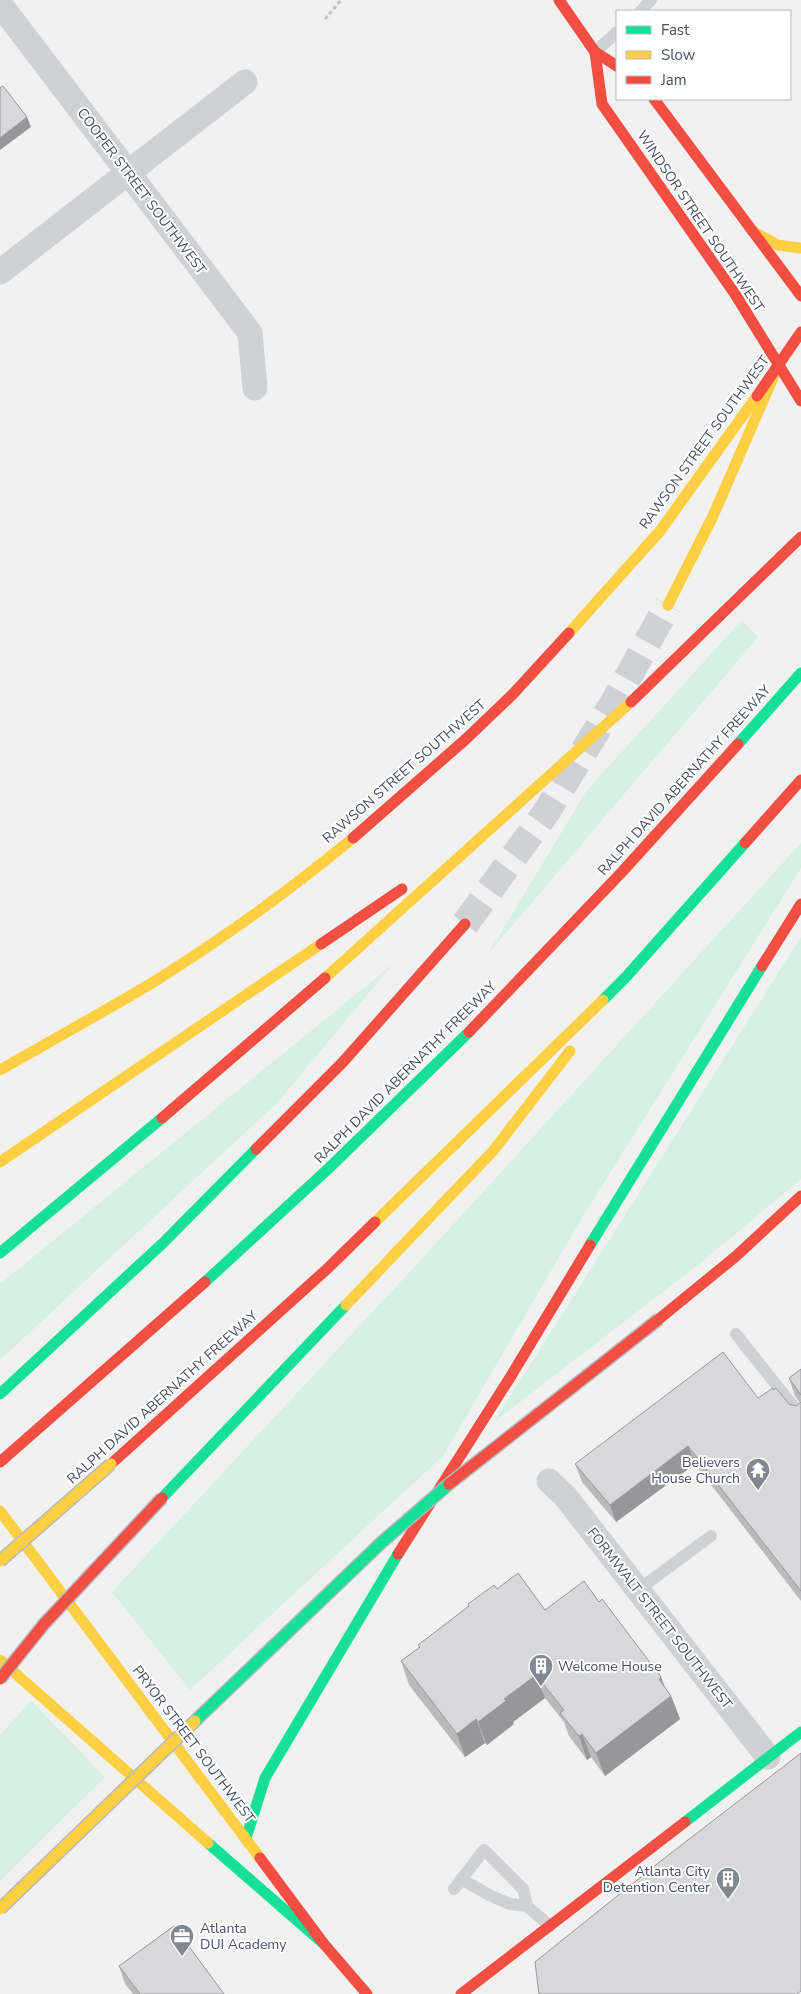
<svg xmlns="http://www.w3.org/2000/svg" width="801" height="1994" font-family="'Nunito Sans',sans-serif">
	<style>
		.green { fill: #d4f1e4 }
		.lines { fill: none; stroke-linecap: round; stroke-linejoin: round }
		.highway-tunnel { stroke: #cfd1d4; stroke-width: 28; stroke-dasharray: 28 14; stroke-linecap: butt }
		.path { stroke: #bac6c5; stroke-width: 3; stroke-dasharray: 4 2.5; stroke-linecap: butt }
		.lane { stroke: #cfd1d4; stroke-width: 12 }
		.street { stroke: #cfd1d4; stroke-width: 25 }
		.fast { stroke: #16e098; stroke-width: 11 }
		.slow { stroke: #ffcf43; stroke-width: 11 }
		.jam { stroke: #f24e42; stroke-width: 11 }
		.fast-bridge-casing { stroke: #b5b8c1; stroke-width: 14; stroke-linecap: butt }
		.slow-bridge-casing { stroke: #b5b8c1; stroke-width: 14; stroke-linecap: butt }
		.jam-bridge-casing { stroke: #b5b8c1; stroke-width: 14; stroke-linecap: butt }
		.fast-bridge { stroke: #16e098; stroke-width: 11 }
		.slow-bridge { stroke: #ffcf43; stroke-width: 11 }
		.jam-bridge { stroke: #f24e42; stroke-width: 11 }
		.wall { fill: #bababb }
		.shaded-wall { fill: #979799 }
		.building { fill: #d8d8da; stroke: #979799 }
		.labels { text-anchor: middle; stroke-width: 4; stroke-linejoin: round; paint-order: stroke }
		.street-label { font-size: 14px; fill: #474f5e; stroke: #fff }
		.poi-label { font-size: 14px; fill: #474f5e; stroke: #fff; text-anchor: end }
	</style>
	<rect width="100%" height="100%" fill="#f1f1f1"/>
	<g class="green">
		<polygon points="742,620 758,637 488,954 587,790"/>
		<polygon points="801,843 801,868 583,1216 443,1456 190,1690 112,1592 430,1250"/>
		<polygon points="801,937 801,1179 703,1261 494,1422"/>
		<polygon points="393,964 278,1102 0,1360 0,1284"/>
		<polygon points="31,1701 105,1777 0,1881 0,1735"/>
	</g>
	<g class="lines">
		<polyline class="highway-tunnel" points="465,924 547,811 613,704 668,605"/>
		<polyline class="path" points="325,19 341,0"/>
		<g class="lane">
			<polyline points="641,11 651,0"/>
			<polyline points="595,52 617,32"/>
			<polyline points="736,1334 801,1416"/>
			<polyline points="638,1590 711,1536"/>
			<polyline points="461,1879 491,1896 510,1904 527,1906 550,1926"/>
			<polyline points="454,1889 484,1850 523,1889 527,1906"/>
		</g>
		<g class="street">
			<polyline points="0,4 250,333 255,388"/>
			<polyline points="0,272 245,82"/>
			<polyline points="549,1481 565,1496 768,1757"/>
		</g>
		<g class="fast">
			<polyline points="738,744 801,673"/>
			<polyline points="603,1000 626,977 745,843"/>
			<polyline points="590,1245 762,966"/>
			<polyline points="0,1253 162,1118"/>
			<polyline points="205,1282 329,1168 469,1032"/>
			<polyline points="0,1394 163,1243 256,1149"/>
			<polyline points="162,1498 346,1305"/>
			<polyline points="685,1822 801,1732"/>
			<polyline points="246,1838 265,1778 398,1554"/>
			<polyline points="208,1843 324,1944"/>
		</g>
		<g class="slow">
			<polyline points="752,231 778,245 801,248"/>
			<polyline points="668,605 713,516 779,364"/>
			<polyline points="569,633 660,531 757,396"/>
			<polyline points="325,978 631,702"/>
			<path d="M0,1070c52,-30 104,-58 155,-89 69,-43 135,-91 198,-143"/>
			<polyline points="0,1162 321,944"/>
			<polyline points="375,1222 603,1000"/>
			<polyline points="346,1305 493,1151 570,1051"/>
			<polyline points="0,1511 260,1858"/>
			<polyline points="0,1660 208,1843"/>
		</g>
		<g class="jam">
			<polyline points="559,0 595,52 617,66"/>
			<polyline points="595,52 602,104 735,294 801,401"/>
			<polyline points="654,99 801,296"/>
			<polyline points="757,396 801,332"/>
			<polyline points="631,702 801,537"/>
			<polyline points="353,838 466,739 512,695 569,633"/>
			<polyline points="745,843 801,780"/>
			<polyline points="321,944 402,889"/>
			<polyline points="762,966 801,904"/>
			<polyline points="469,1032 621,873 738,744"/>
			<polyline points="162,1118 325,978"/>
			<polyline points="256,1149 343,1062 465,924"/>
			<polyline points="659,1319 735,1257 801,1196"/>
			<polyline points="0,1462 205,1282"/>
			<polyline points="111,1464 327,1269 375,1222"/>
			<polyline points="398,1554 511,1376 590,1245"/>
			<polyline points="260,1858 324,1944 367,1994"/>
			<polyline points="461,1994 685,1822"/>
		</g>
		<defs>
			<polyline id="fast-bridge" points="195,1721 382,1542 449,1484"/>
			<g id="slow-bridge">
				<polyline points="0,1561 111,1464"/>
				<polyline points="0,1909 195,1721"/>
			</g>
			<g id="jam-bridge">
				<polyline points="449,1484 659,1319"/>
				<polyline points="0,1679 44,1624 162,1498"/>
			</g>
		</defs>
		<use href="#fast-bridge" class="fast-bridge-casing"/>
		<use href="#slow-bridge" class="slow-bridge-casing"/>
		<use href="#jam-bridge" class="jam-bridge-casing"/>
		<use href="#fast-bridge" class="fast-bridge"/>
		<use href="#slow-bridge" class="slow-bridge"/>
		<use href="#jam-bridge" class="jam-bridge"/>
	</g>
	<g class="wall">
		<polygon points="801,1369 801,1601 695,1464 616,1522 582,1482 575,1464 758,1398 789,1404 796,1406 800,1403 795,1396 789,1378"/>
		<polygon points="497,1589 545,1610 599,1602 671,1696 680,1719 605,1776 591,1757 587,1760 569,1736 564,1722 545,1698 513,1722 514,1724 487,1745 485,1743 465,1757 409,1685 401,1661 419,1648 418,1645"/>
		<polygon points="119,1966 224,1994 133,1994 125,1984"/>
	</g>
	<g class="shaded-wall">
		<polygon points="27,117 31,127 0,150 0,138"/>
		<polygon points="688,1446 695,1464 616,1522 610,1505"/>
		<polygon points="536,1675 545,1698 513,1722 514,1724 487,1745 478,1722 504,1699"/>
		<polygon points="661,1677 669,1698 671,1696 680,1719 605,1776 596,1753 659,1679"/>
		<polygon points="476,1719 485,1743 465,1757 457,1734"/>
		<polygon points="582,1734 591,1757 587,1760 579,1736"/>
	</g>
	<g class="building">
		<polygon points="3,86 27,117 0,138 0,88"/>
		<polygon points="723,1352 758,1398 773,1388 774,1390 776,1388 789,1404 796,1406 801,1402 801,1591 688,1446 610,1505 575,1464"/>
		<polygon points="801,1369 801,1395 789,1378"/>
		<polygon points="518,1573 545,1610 584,1581 599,1602 602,1599 661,1677 659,1679 671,1696 596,1753 582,1734 579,1736 560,1713 564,1710 536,1675 504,1699 506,1701 478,1722 476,1719 457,1734 401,1661 420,1647 418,1645 469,1606 468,1604 494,1585 497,1589"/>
		<polygon points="801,1753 801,1991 797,1994 539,1994 535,1962 662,1860"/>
		<polygon points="174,1926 224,1994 140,1994 119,1966"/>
	</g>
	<defs>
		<symbol id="temple-pin" viewBox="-11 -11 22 30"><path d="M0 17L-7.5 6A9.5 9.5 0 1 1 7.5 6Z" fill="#828891" stroke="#fff"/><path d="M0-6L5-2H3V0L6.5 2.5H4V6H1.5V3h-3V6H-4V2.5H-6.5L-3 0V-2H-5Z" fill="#fff"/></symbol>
		<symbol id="building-pin" viewBox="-11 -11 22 30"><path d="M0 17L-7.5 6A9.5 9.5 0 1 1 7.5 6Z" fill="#828891" stroke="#fff"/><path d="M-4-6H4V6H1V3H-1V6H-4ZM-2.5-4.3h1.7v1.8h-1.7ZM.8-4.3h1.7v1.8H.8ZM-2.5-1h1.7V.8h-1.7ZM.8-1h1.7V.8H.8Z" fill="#fff"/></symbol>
		<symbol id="office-pin" viewBox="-11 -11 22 30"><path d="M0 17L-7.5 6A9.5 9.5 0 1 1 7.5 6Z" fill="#828891" stroke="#fff"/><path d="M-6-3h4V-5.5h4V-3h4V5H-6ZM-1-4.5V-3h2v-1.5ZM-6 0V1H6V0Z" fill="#fff"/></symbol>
	</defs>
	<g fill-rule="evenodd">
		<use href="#temple-pin" x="744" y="1456" width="28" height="38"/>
		<use href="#building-pin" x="527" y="1652" width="28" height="38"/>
		<use href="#building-pin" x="714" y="1865" width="28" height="38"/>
		<use href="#office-pin" x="168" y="1922" width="28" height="38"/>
	</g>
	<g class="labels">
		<g class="street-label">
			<text transform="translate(142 191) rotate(53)" y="5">COOPER STREET SOUTHWEST</text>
			<text transform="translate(701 221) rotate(56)" y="5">WINDSOR STREET SOUTHWEST</text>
			<text transform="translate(704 442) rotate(-54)" y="5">RAWSON STREET SOUTHWEST</text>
			<text transform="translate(404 771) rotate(-41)" y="5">RAWSON STREET SOUTHWEST</text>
			<text transform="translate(684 780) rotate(-48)" y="5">RALPH DAVID ABERNATHY FREEWAY</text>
			<text transform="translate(405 1072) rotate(-45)" y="5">RALPH DAVID ABERNATHY FREEWAY</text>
			<text transform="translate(162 1397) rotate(-42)" y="5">RALPH DAVID ABERNATHY FREEWAY</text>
			<text transform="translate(660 1618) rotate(52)" y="5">FORMWALT STREET SOUTHWEST</text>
			<text transform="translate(194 1744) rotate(53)" y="5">PRYOR STREET SOUTHWEST</text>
		</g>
		<g class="poi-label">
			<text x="740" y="1467">Believers<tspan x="740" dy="16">House Church</tspan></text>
			<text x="558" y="1671" text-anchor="start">Welcome House</text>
			<text x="710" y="1876">Atlanta City<tspan x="710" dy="16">Detention Center</tspan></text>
			<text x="200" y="1933" text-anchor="start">Atlanta<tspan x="200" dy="16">DUI Academy</tspan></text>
		</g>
	</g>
	<rect x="616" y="10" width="175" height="90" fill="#ffffff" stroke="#b5b9bf"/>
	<rect x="626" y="26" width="25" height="8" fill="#16e098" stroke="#b5b9bf"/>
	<text x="661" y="35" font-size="15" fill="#474f5e">Fast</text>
	<rect x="626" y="51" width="25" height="8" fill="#ffcf43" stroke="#b5b9bf"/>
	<text x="661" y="60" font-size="15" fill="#474f5e">Slow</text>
	<rect x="626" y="76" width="25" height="8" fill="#f24e42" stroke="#b5b9bf"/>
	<text x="661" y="85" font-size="15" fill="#474f5e">Jam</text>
</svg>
